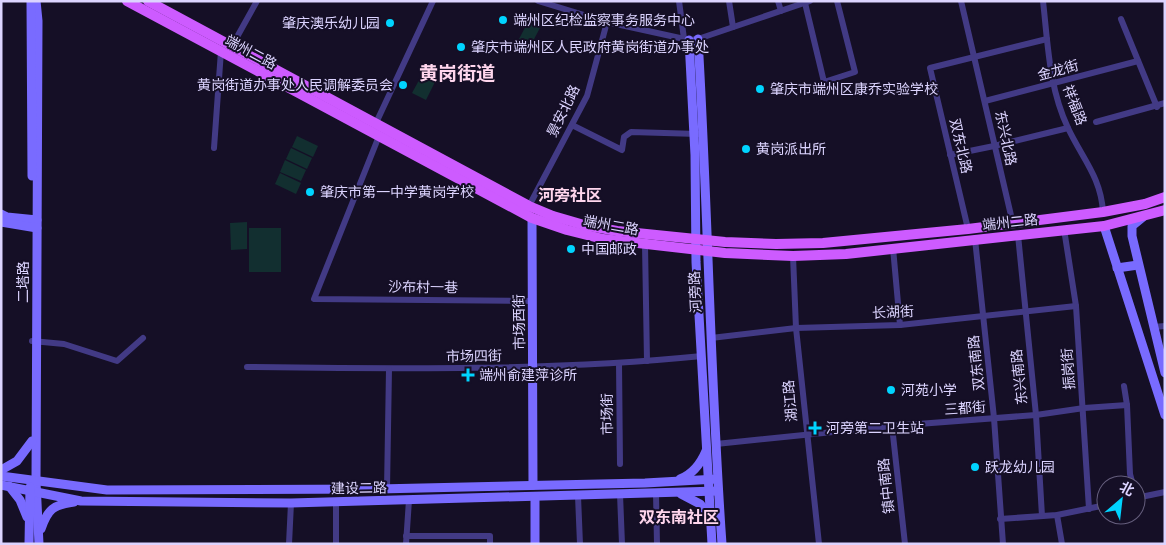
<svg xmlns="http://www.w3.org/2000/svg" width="1166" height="545" font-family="'Public Sans','Noto Sans SC',sans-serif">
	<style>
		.green { fill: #122f30 }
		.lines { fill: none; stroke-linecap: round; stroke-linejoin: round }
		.street { stroke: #423a85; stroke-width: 6 }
		.secondary { stroke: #796bff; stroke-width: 9 }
		.primary { stroke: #cd5bff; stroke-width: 10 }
		.poi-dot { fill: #00d4ff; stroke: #150f26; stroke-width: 2 }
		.labels { text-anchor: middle; stroke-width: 4; stroke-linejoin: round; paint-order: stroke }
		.poi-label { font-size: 14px; fill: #dcd4ff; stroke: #150f26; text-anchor: start }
		.street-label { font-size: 14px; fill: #dcd4ff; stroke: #150f26 }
		.quarter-label { font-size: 16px; font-weight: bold; fill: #ffd6ed; stroke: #150f26 }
		.district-label { font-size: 19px; font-weight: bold; fill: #ffd6ed; stroke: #150f26 }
	</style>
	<rect width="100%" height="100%" fill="#150f26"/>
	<g class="green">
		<polygon points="530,18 542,24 531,45 519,39"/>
		<polygon points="424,71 437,78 426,100 412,93"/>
		<polygon points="297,136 318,146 313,157 292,147"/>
		<polygon points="291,148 312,158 307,169 286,159"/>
		<polygon points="285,160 306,170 301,181 280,172"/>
		<polygon points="280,173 301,183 296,194 275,184"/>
		<polygon points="247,222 247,249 231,250 230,223"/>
		<rect x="249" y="228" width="32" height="44"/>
	</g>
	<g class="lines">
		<g class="street">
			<polyline points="538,1 607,22 689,40 698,39 810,1"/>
			<polyline points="679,1 684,39"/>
			<polyline points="729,1 733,27"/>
			<polyline points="778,1 781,11"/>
			<polyline points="961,1 1013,224"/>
			<path d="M1043,1c5,44 6,87 25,127 14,30 33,49 35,84"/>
			<polyline points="805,3 824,82 855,72 837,1"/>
			<polyline points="1121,19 1157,107"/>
			<polyline points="232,46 257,1"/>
			<polyline points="985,101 1138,61"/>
			<polyline points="1096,122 1165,103"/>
			<polyline points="376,123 433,1"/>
			<polyline points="572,125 622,150 624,137 631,132 698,134"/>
			<polyline points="379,136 314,299 532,301"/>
			<polyline points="214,148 221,51"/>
			<polyline points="950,155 994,146 1068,128"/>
			<polyline points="529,206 587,96 607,22"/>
			<polyline points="968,229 930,68 1047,39"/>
			<polyline points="1064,229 1076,306 1089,509"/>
			<polyline points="1018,235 1036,415 1042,516"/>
			<polyline points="975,239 994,418 1003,544"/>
			<polyline points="645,245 647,361"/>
			<polyline points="893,248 900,325"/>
			<polyline points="793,256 796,328 819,544"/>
			<polyline points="1153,327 1165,326"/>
			<polyline points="711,338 796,328 900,325 1076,306"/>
			<polyline points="32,341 64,344 117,361 143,338"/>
			<polyline points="619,363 620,464"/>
			<path d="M247,367c152,2 303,4 455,-11"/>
			<polyline points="1124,386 1127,405 1130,474 1133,485"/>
			<polyline points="892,426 905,544"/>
			<polyline points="716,444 892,426 1036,415 1084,408 1127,405"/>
			<polyline points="387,489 389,369"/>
			<polyline points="656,493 657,544"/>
			<polyline points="620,494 622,544"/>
			<polyline points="578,496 580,544"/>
			<polyline points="1136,498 1165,492"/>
			<polyline points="336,502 336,544"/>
			<polyline points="1057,515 1062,544"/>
			<polyline points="1000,519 1057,515 1106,505"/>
			<polyline points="406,536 490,536 490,544"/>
			<polyline points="289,544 291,503"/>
			<polyline points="406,544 409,500"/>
		</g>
		<g class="secondary">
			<polyline points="36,1 38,21 36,482 39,544"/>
			<polyline points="31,2 32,176"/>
			<path d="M698,39c10,168 12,337 24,505"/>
			<polyline points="689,40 695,155 696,262 712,544"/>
			<polyline points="1,214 7,217 37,220"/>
			<polyline points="1143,217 1132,226 1132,236 1165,373"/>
			<polyline points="532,218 533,485"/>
			<polyline points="1,222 37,228"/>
			<polyline points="1104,226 1165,415"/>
			<polyline points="1117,268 1138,265"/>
			<polyline points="1,470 17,461 32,441"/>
			<polyline points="1,476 107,490 378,489 645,483 717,479"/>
			<path d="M680,479c13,-5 21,-16 26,-28"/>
			<polyline points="1,485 81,501 291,503 718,491"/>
			<polyline points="9,486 20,500 27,517"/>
			<polyline points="681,494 700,504 710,516"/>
			<path d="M41,529c7,-20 12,-24 33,-27"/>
			<polyline points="29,544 30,487"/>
			<polyline points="535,544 535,497"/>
		</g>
		<g class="primary">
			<polyline points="127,1 532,218 567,230 603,239 725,253 793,256 846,254 1104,226 1165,210"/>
			<polyline points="148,1 529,206 553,216 584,225 617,231 725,242 776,244 823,243 968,229 1103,212 1145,204 1165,197"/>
		</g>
	</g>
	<g class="poi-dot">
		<circle cx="503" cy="20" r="5"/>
		<circle cx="390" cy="23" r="5"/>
		<circle cx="461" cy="47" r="5"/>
		<circle cx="403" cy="85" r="5"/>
		<circle cx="760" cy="89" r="5"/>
		<circle cx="746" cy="149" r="5"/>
		<circle cx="310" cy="192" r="5"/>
		<circle cx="571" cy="249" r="5"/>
		<path d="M465.5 367.5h5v5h5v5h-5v5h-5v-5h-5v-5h5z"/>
		<circle cx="891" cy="390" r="5"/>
		<path d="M812.5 420.5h5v5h5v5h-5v5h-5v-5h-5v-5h5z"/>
		<circle cx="975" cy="467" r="5"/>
	</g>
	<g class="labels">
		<g class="poi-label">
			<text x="513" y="25">端州区纪检监察事务服务中心</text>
			<text x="380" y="28" text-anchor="end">肇庆澳乐幼儿园</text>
			<text x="471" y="52">肇庆市端州区人民政府黄岗街道办事处</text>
			<text x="393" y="90" text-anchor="end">黄岗街道办事处人民调解委员会</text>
			<text x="770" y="94">肇庆市端州区康乔实验学校</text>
			<text x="756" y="154">黄岗派出所</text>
			<text x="320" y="197">肇庆市第一中学黄岗学校</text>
			<text x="581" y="254">中国邮政</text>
			<text x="479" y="380">端州俞建萍诊所</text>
			<text x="901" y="395">河苑小学</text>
			<text x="826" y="433">河旁第二卫生站</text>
			<text x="985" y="472">跃龙幼儿园</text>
		</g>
		<g class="street-label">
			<text transform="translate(251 52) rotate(28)" y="5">端州二路</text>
			<text transform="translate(1058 70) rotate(-15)" y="5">金龙街</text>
			<text transform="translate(1075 105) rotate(69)" y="5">祥福路</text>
			<text transform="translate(563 111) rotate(-64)" y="5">景安北路</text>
			<text transform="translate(1006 138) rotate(78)" y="5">东兴北路</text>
			<text transform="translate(961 146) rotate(77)" y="5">双东北路</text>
			<text transform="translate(1010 222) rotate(-6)" y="5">端州二路</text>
			<text transform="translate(611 225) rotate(10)" y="5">端州二路</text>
			<text transform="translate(23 282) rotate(-90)" y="5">二塔路</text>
			<text transform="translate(423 287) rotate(1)" y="5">沙布村一巷</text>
			<text transform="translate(695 292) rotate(-93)" y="5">河旁路</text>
			<text transform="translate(893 312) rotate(-3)" y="5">长湖街</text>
			<text transform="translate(519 322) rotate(-91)" y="5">市场西街</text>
			<text transform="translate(474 356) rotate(-1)" y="5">市场四街</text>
			<text transform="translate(976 363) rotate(-96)" y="5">双东南路</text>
			<text transform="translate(1068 369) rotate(-94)" y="5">振岗街</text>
			<text transform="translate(1019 377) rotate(-96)" y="5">东兴南路</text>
			<text transform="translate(790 401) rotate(-95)" y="5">湖江路</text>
			<text transform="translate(965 408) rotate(-4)" y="5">三都街</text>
			<text transform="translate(607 414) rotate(-91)" y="5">市场街</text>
			<text transform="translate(886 486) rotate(-96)" y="5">镇中南路</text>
			<text transform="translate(359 488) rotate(-1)" y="5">建设二路</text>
		</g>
		<g class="quarter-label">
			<text x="570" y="201">河旁社区</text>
			<text x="679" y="523">双东南社区</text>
		</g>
		<g class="district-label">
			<text x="457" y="80">黄岗街道</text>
		</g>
	</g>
	<rect width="1166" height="545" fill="none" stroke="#dcd4ff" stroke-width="5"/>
	<g transform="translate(1121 500) rotate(28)"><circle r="24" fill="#150f26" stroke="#655e7d"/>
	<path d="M0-4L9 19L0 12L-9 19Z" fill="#00d4ff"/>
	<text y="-8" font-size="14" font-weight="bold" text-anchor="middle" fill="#dcd4ff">北</text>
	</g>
</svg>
